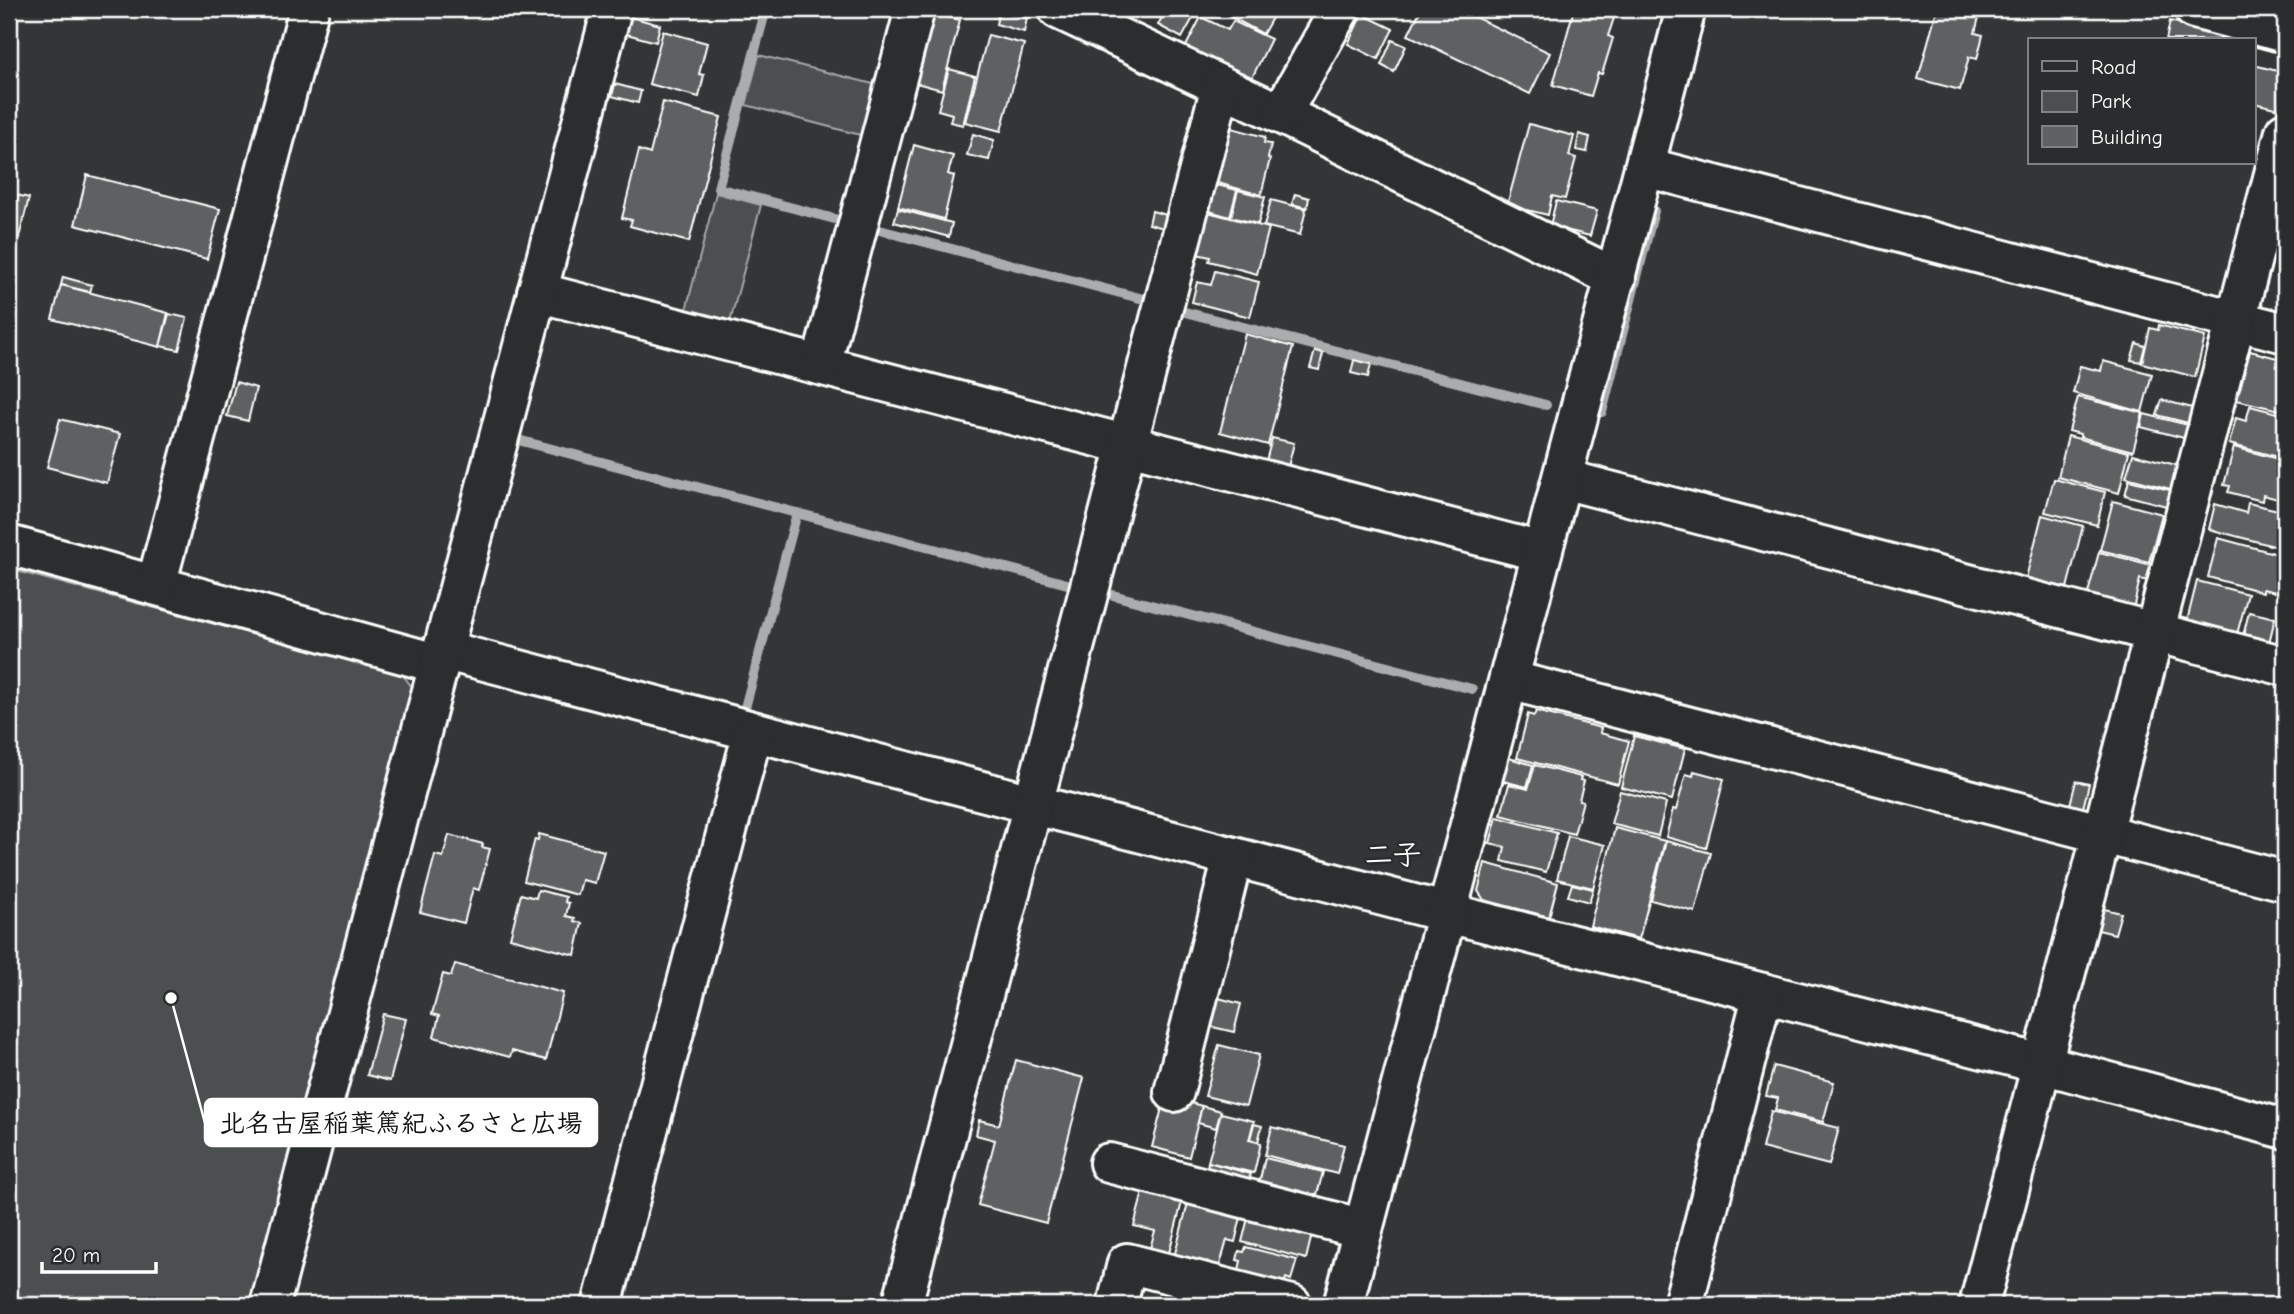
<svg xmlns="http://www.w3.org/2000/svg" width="2294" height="1314" font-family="'Comic Neue','Klee One',sans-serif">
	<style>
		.green { fill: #4c4f50; stroke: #a6a7a8; stroke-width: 2 }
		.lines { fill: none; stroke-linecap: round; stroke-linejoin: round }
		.stream { stroke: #abacad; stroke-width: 10 }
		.building { fill: #5f6162; stroke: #fff; stroke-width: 2 }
		.minor-casing { stroke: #fff; stroke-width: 44 }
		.minor { stroke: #2a2d2e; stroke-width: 38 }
		.labels { text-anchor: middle; stroke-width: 5; stroke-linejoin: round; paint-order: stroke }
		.quarter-label { font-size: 28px; font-weight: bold; fill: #fff; stroke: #2a2d2e }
		.leader { fill: none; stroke: #fff; stroke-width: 2.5 }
		.callout-dot { fill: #fff; stroke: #2a2d2e; stroke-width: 2.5 }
		.callout { fill: #fff; stroke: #fff; stroke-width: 2.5 }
		.callout-label { font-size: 26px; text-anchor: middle; font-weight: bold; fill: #111 }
	</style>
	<rect width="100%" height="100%" fill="#333536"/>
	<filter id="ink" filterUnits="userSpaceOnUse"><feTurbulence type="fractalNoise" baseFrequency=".0143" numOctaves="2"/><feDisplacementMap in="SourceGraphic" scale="14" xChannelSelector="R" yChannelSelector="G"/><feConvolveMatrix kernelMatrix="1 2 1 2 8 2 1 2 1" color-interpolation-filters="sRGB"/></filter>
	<g filter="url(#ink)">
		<g class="green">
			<polygon points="759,55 881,86 868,137 746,105"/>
			<polygon points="716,193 761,205 728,330 684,318"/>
			<polygon points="9,569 402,674 415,691 253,1305 9,1305"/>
		</g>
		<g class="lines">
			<g class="stream">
				<polyline points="766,9 718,188 846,222"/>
				<polyline points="868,227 1151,301"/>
				<polyline points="1177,310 1546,405"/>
				<polyline points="1602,412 1654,211"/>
				<polyline points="518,440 1075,586"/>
				<polyline points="1105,593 1472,689"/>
				<polyline points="742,719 797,513"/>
			</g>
		</g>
		<g class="building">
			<polygon points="1151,9 1198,9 1182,38 1158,25 1163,15"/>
			<polygon points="1233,9 1277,9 1263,34 1229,16"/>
			<polygon points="1421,9 1458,9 1550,53 1530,94 1408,35"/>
			<polygon points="1574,9 1614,18 1608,36 1613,38 1602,74 1598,73 1591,96 1553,85"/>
			<polygon points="1937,9 1963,9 1980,13 1975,33 1983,35 1977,59 1969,57 1960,90 1918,79"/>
			<polygon points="999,11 1027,18 1024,32 996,24"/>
			<polygon points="927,12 960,20 942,90 909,81"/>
			<polygon points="1362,14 1393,29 1378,59 1348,44"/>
			<polygon points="627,16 660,25 656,42 623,33"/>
			<polygon points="1201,17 1228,30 1233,21 1271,39 1251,80 1185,48"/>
			<polygon points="2170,21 2228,36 2227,40 2166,40"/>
			<polygon points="663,31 707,43 699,74 704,75 699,97 649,84"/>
			<polygon points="988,35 1024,44 1001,131 965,122"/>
			<polygon points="1392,40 1406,46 1394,72 1381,65"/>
			<polygon points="2254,65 2285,73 2285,86 2279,109 2254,103"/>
			<polygon points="949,69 975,76 963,125 950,122 952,114 938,110"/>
			<polygon points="615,84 641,91 638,103 612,96"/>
			<polygon points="663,102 721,117 689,242 630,226 632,220 622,218 639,150 650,154"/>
			<polygon points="1529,124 1574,136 1569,156 1576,158 1565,199 1552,196 1548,215 1507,205"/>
			<polygon points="1228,127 1265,137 1264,143 1271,144 1268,158 1270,159 1261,195 1214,182"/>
			<polygon points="973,134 994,140 989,160 967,155"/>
			<polygon points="1579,134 1590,137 1587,152 1576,150"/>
			<polygon points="914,145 953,156 948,174 954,176 944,219 898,207"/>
			<polygon points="87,175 220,209 207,259 75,225"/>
			<polygon points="1213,184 1237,190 1230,217 1206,210"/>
			<polygon points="1238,190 1265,197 1258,224 1231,217"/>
			<polygon points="9,193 29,198 9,277"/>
			<polygon points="1295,194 1309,198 1307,208 1292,204"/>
			<polygon points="1271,200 1306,209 1300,235 1264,226"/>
			<polygon points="1556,201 1597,211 1590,236 1550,226"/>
			<polygon points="898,209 952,223 949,237 894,222"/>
			<polygon points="1152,211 1174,217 1171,230 1149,224"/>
			<polygon points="1208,212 1269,228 1257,274 1209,261 1210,257 1197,254"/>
			<polygon points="1215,271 1259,282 1250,317 1192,302 1197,282 1211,285"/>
			<polygon points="63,277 92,285 90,292 61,285"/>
			<polygon points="61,285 168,313 160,347 52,319"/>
			<polygon points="169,314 187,318 179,350 160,346"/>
			<polygon points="2159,325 2205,337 2195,377 2142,363 2150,328 2158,330"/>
			<polygon points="1245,334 1293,347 1268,445 1220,432"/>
			<polygon points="2136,343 2145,346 2141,362 2131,360"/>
			<polygon points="1315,351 1323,353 1319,370 1310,368"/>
			<polygon points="2250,351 2285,360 2285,385 2279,410 2237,400"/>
			<polygon points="1354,360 1371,364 1368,377 1351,373"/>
			<polygon points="2103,361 2152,374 2142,412 2073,393 2080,366 2101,371"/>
			<polygon points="236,382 256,388 248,421 227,416"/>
			<polygon points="2078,397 2143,413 2133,451 2080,437 2080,434 2069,431"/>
			<polygon points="2162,400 2196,409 2192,424 2157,415"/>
			<polygon points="2250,406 2285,415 2285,459 2229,444 2236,418 2246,421"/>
			<polygon points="2144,414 2192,426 2188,439 2141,427"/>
			<polygon points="60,419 120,434 107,483 47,467"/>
			<polygon points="2068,436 2129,452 2119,493 2058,477"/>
			<polygon points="1272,438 1294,443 1287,471 1265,465"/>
			<polygon points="2234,447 2285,461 2285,501 2263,495 2262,501 2228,492 2230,486 2224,485"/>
			<polygon points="2133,454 2180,466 2174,490 2126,477"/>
			<polygon points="2054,479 2105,492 2097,525 2045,512"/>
			<polygon points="2129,480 2174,491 2170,507 2125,495"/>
			<polygon points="2113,501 2162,514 2149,562 2100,550"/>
			<polygon points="2248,503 2278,510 2278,507 2285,509 2285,549 2209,529 2215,504 2246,513"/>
			<polygon points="2042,515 2083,526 2067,588 2026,578"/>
			<polygon points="2218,538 2285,556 2276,592 2263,589 2263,592 2208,577"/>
			<polygon points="2099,552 2152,565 2148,581 2140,579 2133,609 2087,597"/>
			<polygon points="2197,581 2248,594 2237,634 2187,621"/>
			<polygon points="2249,612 2275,618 2268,647 2242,640"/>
			<polygon points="2281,623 2285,624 2285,653 2275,650"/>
			<polygon points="1536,711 1601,728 1600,733 1629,741 1618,784 1517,758 1528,714 1534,716"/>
			<polygon points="1634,736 1685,749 1672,800 1621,787"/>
			<polygon points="1509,758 1533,765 1527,787 1503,781"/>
			<polygon points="1535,765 1581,777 1580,780 1584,781 1579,800 1583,801 1574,834 1501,815 1509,784 1528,789"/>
			<polygon points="1694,771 1724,779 1706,848 1666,837 1673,809 1676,810 1686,774 1693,776"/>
			<polygon points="2076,781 2089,784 2082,812 2069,809"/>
			<polygon points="1620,791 1666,803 1658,836 1611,824"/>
			<polygon points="1497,817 1557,833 1546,872 1502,861 1505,847 1490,843"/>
			<polygon points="1615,828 1665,841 1639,939 1590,926"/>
			<polygon points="539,834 604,851 595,883 582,880 578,895 524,881 535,839 538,840"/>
			<polygon points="449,835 483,844 482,847 490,849 479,890 473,888 464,923 420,912 435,855 443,857"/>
			<polygon points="1568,836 1605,845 1593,888 1557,879"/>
			<polygon points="1666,841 1711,853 1695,912 1651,900"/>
			<polygon points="1485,863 1558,883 1549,917 1484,900 1478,891"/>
			<polygon points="1572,884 1593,889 1589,902 1568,896"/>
			<polygon points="538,890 566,897 565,902 569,903 566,916 575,918 574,921 582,923 575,955 510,938 521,894 536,898"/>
			<polygon points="2100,908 2121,913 2115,934 2094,929"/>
			<polygon points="455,964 563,993 546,1060 512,1051 510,1057 434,1037 439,1016 432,1014 443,974 451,976"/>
			<polygon points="1211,996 1241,1004 1234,1032 1204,1025"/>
			<polygon points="383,1014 406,1019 390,1081 367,1075"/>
			<polygon points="1219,1045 1259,1055 1246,1106 1205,1096"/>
			<polygon points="1016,1060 1084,1078 1046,1223 978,1205 995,1140 976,1135 979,1120 999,1125"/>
			<polygon points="1774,1066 1834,1082 1823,1122 1775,1110 1778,1098 1766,1096"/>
			<polygon points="1165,1096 1202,1106 1189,1157 1152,1147"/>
			<polygon points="1202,1106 1221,1111 1216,1128 1198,1123"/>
			<polygon points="1771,1111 1839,1128 1829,1165 1762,1148"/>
			<polygon points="1221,1113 1254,1121 1249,1140 1261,1143 1254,1173 1208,1162"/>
			<polygon points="1254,1124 1262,1126 1258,1142 1250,1139"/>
			<polygon points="1272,1127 1344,1145 1337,1174 1265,1155"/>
			<polygon points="1265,1158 1323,1172 1315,1202 1258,1188"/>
			<polygon points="1208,1162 1251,1174 1248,1184 1206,1173"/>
			<polygon points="1143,1192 1182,1202 1169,1253 1150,1248 1155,1231 1134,1226"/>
			<polygon points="1189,1199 1242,1213 1235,1242 1227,1240 1218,1272 1173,1261"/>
			<polygon points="1249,1214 1313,1230 1306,1259 1242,1242"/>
			<polygon points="1246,1247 1297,1260 1291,1280 1286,1278 1283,1290 1237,1278 1241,1261 1237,1260 1239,1251 1244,1252"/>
		</g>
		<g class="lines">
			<defs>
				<g id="minor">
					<polyline points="1058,9 1281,114 1616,278"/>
					<polyline points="2194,9 2285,33"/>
					<polyline points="1281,114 1340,9"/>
					<polyline points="1645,167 2285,333"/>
					<polyline points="537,292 1542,552"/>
					<polyline points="821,365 915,9"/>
					<polyline points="1563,479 2285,666"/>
					<polyline points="9,545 439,664"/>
					<polyline points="156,585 309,9"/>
					<polyline points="443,650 1448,913 2042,1064 2285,1129"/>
					<polyline points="1509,680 2285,881"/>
					<polyline points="1174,1092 1233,857"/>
					<polyline points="1109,1163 1363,1229"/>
					<polyline points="270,1305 612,9"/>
					<polyline points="602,1305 753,732"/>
					<polyline points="902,1305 1221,86"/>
					<polyline points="1117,1305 1127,1263 1292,1305"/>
					<polyline points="1343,1305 1686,9"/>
					<polyline points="1683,1305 1763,993"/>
					<polyline points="1979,1305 2285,132"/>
				</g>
			</defs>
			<use href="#minor" class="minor-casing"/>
			<use href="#minor" class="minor"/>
		</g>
	</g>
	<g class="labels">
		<g class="quarter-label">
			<text x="1393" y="864">二子</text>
		</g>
	</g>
	<path class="leader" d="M171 998L205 1123"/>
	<circle class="callout-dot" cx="171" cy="998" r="7"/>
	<rect class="callout" x="205" y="1099" width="392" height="47" rx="7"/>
	<g class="callout-label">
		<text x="401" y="1132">北名古屋稲葉篤紀ふるさと広場</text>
	</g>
	<rect width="2294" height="1314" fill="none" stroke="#2a2d2e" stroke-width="35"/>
	<rect x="18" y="18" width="2259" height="1279" fill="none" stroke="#fff" stroke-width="2.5" filter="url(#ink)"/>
	<rect x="2028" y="38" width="228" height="126" fill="#2a2d2e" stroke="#7f8182" stroke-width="2"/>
	<rect x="2042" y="61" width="35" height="10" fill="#2a2d2e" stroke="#7f8182" stroke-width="2"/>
	<text x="2091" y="74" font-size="21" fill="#ffffff">Road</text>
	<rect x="2042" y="91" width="35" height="21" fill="#4c4f50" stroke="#7f8182" stroke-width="2"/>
	<text x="2091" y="108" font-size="21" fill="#ffffff">Park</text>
	<rect x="2042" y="126" width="35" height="21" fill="#5f6162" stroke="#7f8182" stroke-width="2"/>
	<text x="2091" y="144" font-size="21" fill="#ffffff">Building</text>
	<path d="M42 1262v10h114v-10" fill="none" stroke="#ffffff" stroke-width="3.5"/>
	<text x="52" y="1262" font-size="21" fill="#ffffff" stroke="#2a2d2e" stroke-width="5" paint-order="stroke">20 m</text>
</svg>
